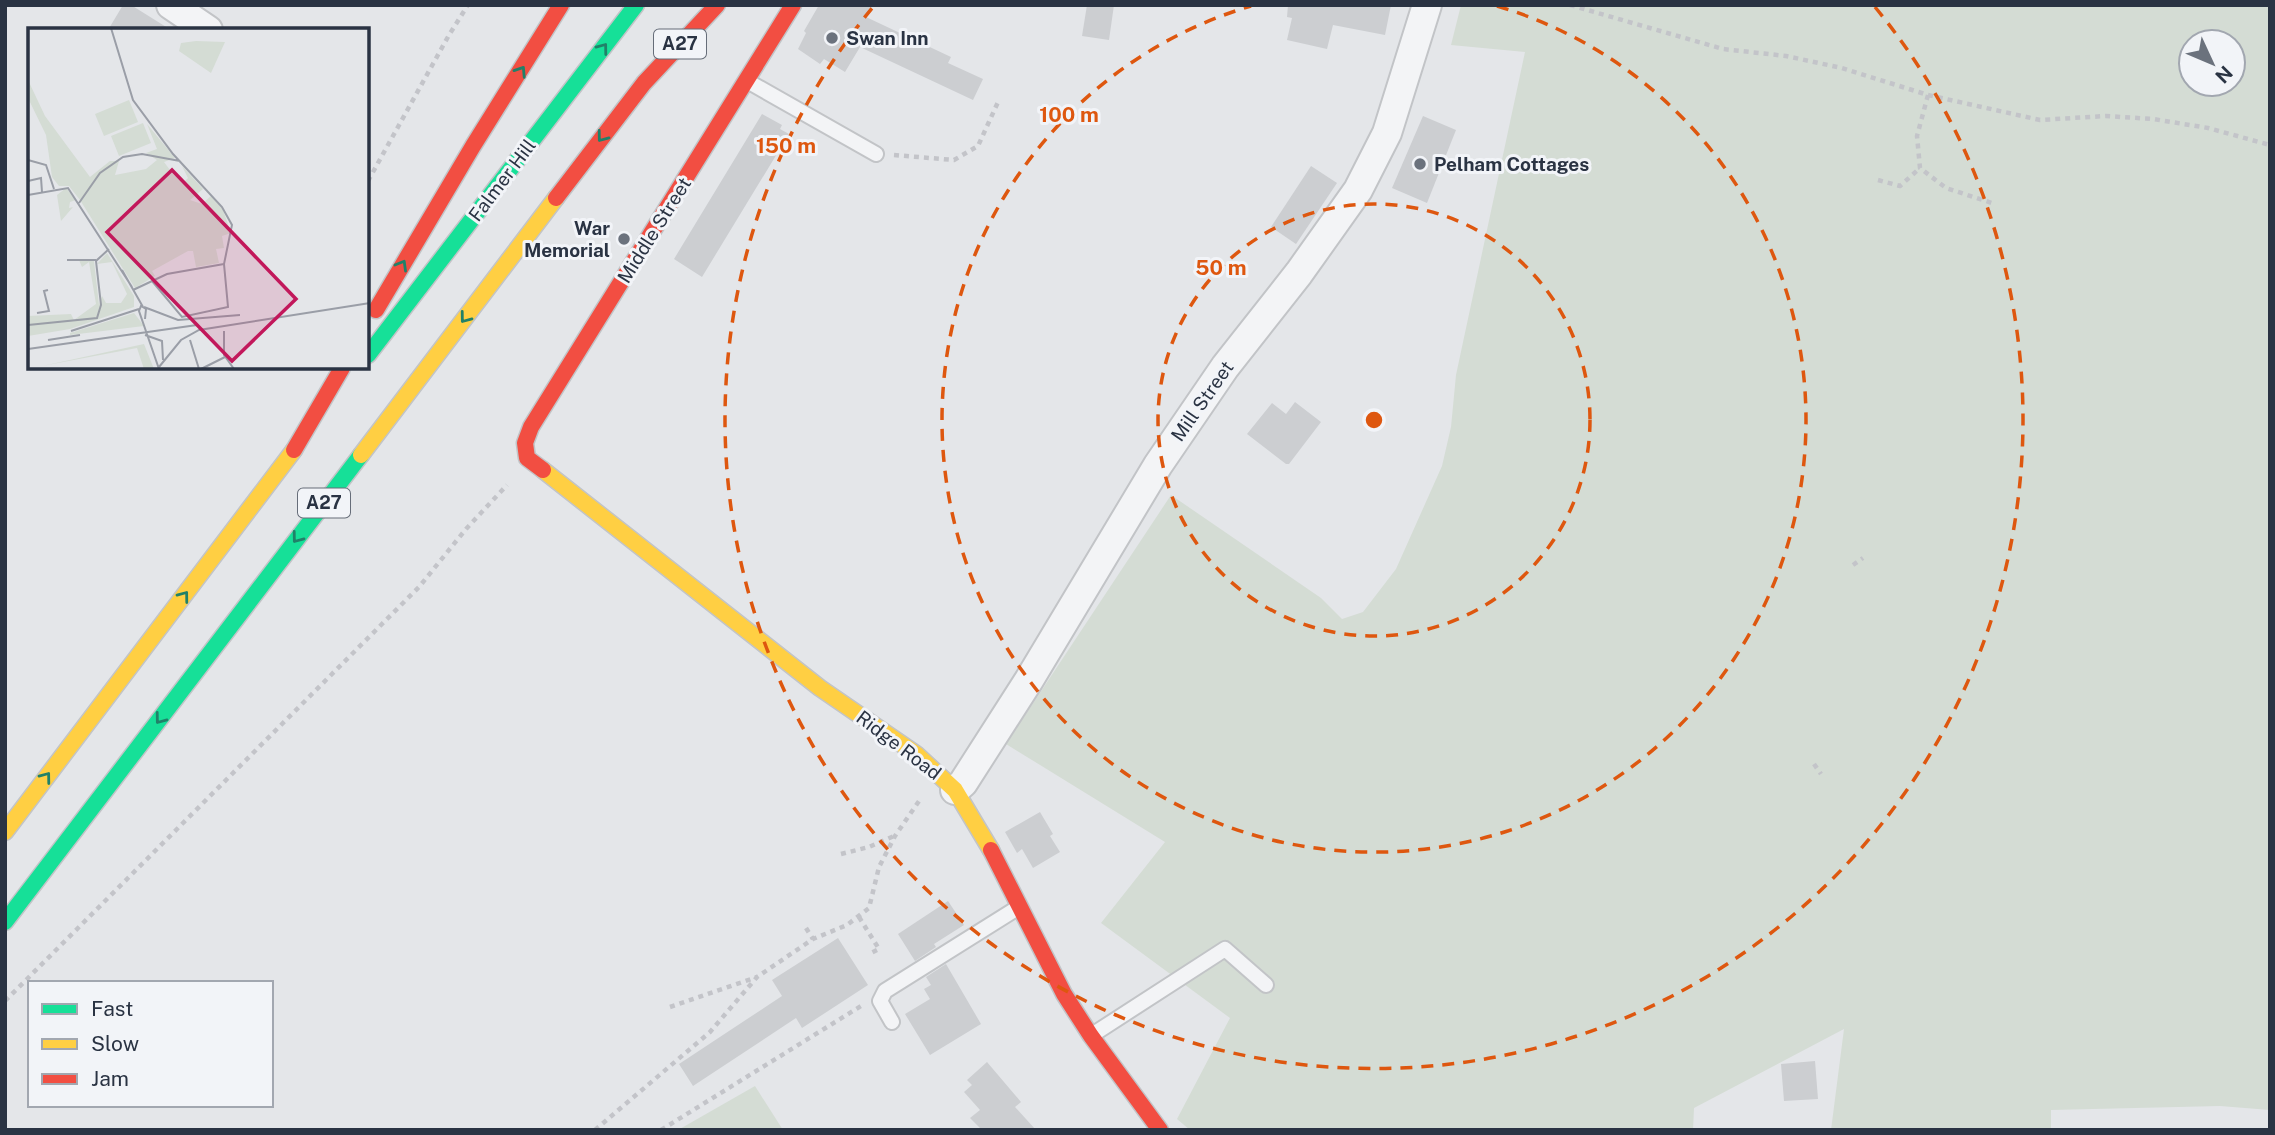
<svg xmlns="http://www.w3.org/2000/svg" width="2275" height="1135" font-family="'Public Sans',sans-serif">
	<style>
		.green { fill: #d4dcd4; fill-rule: evenodd }
		.building { fill: #ccced1 }
		.lines { fill: none; stroke-linecap: round; stroke-linejoin: round }
		.lane-casing { stroke: #c2c4c7; stroke-width: 18 }
		.street-casing { stroke: #c2c4c7; stroke-width: 32 }
		.fast-casing { stroke: #c2c4c7; stroke-width: 19 }
		.slow-casing { stroke: #c2c4c7; stroke-width: 19 }
		.jam-casing { stroke: #c2c4c7; stroke-width: 19 }
		.path { stroke: #c3c4c9; stroke-width: 4.5; stroke-dasharray: 5 5; stroke-linecap: butt }
		.lane { stroke: #f3f4f6; stroke-width: 14 }
		.street { stroke: #f3f4f6; stroke-width: 28 }
		.fast { stroke: #16e098; stroke-width: 16 }
		.slow { stroke: #ffcf43; stroke-width: 16 }
		.jam { stroke: #f24e42; stroke-width: 16 }
		.oneway { stroke: #218169 }
		.ring { fill: none; stroke: #de570f; stroke-width: 3.5; stroke-dasharray: 12 9 }
		.poi-dot { fill: #6b727d; stroke: #f2f4f8; stroke-width: 2.5 }
		.labels { text-anchor: middle; stroke-width: 6; stroke-linejoin: round; paint-order: stroke }
		.shield { fill: #f2f4f8; stroke: #666d79; stroke-width: 2 }
		.shield-label { font-size: 18px; font-weight: bold; fill: #2a3343 }
		.poi-label { font-size: 19px; font-weight: bold; fill: #2a3343; stroke: #f2f4f8; text-anchor: start }
		.street-label { font-size: 19px; fill: #2a3343; stroke: #f2f4f8 }
		.inset-road { fill: none; stroke: #9a9ea7; stroke-width: 2 }
		.view { fill: #c2185b; fill-opacity: 0.15; stroke: #c2185b; stroke-width: 3.5 }
		.inset-edge { fill: none; stroke: #2a3343; stroke-width: 3.5 }
		.centre { fill: #de570f; stroke: #f2f4f8; stroke-width: 3.5 }
		.ring-label { font-size: 21px; text-anchor: middle; font-weight: bold; fill: #de570f; stroke: #f2f4f8; stroke-width: 6; stroke-linejoin: round; paint-order: stroke }
	</style>
	<rect width="100%" height="100%" fill="#e4e6e9"/>
	<g class="green">
		<path d="M1461,5h809v1105l-50,-4 -169,4v20h-220l13,-101 -150,79 -1,22h-503l-13,-11 53,-101 -129,-95 64,-81 -159,-98 165,-249 150,103 21,21 21,-7 33,-43 46,-103 9,-39 5,-52 69,-323 -74,-7zM2191,42h42v42h-42z"/>
		<polygon points="755,1086 783,1130 678,1130"/>
	</g>
	<g class="building">
		<polygon points="123,5 131,5 171,30 108,30"/>
		<polygon points="819,5 873,5 866,17 951,57 948,63 983,79 973,100 860,47 845,72 824,59 820,64 798,49 806,33 804,31"/>
		<polygon points="1087,5 1114,5 1109,40 1082,36"/>
		<polygon points="1288,5 1391,5 1385,35 1333,25 1327,49 1287,40 1292,18 1287,17"/>
		<polygon points="762,114 782,125 780,129 789,134 702,277 674,259"/>
		<polygon points="1423,116 1456,130 1427,203 1392,188"/>
		<polygon points="1311,166 1337,183 1296,244 1271,227"/>
		<polygon points="1295,402 1321,422 1289,464 1286,464 1247,434 1272,403 1286,414"/>
		<polygon points="1040,812 1053,834 1050,836 1060,852 1033,868 1022,849 1017,853 1005,832"/>
		<polygon points="948,901 964,925 934,944 936,947 915,961 898,934"/>
		<polygon points="838,938 868,985 802,1028 796,1018 693,1086 679,1064 782,996 772,980"/>
		<polygon points="946,964 981,1024 930,1055 905,1014 930,999 924,989 931,985 926,977"/>
		<polygon points="1815,1061 1818,1099 1784,1101 1781,1064"/>
		<polygon points="987,1062 1021,1102 1015,1107 1036,1130 982,1130 970,1118 980,1110 964,1092 972,1085 967,1080"/>
	</g>
	<g class="lines">
		<defs>
			<g id="lane">
				<polyline points="749,82 876,154"/>
				<polyline points="892,1022 880,1001 885,991 1019,907"/>
				<polyline points="1092,1035 1225,949 1266,985"/>
			</g>
			<g id="street">
				<polyline points="171,5 208,30"/>
				<polyline points="955,790 963,783 1029,680 1158,465 1225,367 1299,273 1358,190 1387,133 1427,5"/>
			</g>
			<g id="fast">
				<polyline points="368,355 636,5"/>
				<polyline points="5,922 361,455"/>
			</g>
			<g id="slow">
				<polyline points="361,455 556,198"/>
				<polyline points="543,470 820,688 916,754 955,790 991,850"/>
				<polyline points="5,832 294,450"/>
			</g>
			<g id="jam">
				<polyline points="556,198 644,83 717,5"/>
				<polyline points="376,310 473,146 561,5"/>
				<polyline points="294,450 342,368"/>
				<polyline points="543,470 527,458 525,443 531,427 793,5"/>
				<polyline points="991,850 1064,994 1091,1036 1160,1130"/>
			</g>
		</defs>
		<use href="#lane" class="lane-casing"/>
		<use href="#street" class="street-casing"/>
		<use href="#fast" class="fast-casing"/>
		<use href="#slow" class="slow-casing"/>
		<use href="#jam" class="jam-casing"/>
		<g class="path">
			<polyline points="1570,5 1723,49 1786,56 1842,68 1928,95 2040,120 2106,116 2153,119 2208,128 2270,145"/>
			<polyline points="1928,95 1917,136 1920,168 1946,188 1995,204"/>
			<polyline points="894,155 954,160 978,146 998,102"/>
			<polyline points="1878,180 1900,186 1920,168"/>
			<polyline points="368,181 449,35 468,5"/>
			<polyline points="1853,565 1863,558"/>
			<polyline points="1814,764 1821,774"/>
			<polyline points="841,854 869,847 894,836"/>
			<polyline points="859,917 879,949 871,953"/>
			<polyline points="806,928 813,939"/>
			<polyline points="5,1001 419,587 466,529 507,485"/>
			<polyline points="670,1007 757,977"/>
			<polyline points="595,1130 710,1032 757,977 813,939 847,925 869,908 879,867 895,836 919,801"/>
			<polyline points="661,1130 861,1006"/>
		</g>
		<use href="#lane" class="lane"/>
		<use href="#street" class="street"/>
		<use href="#fast" class="fast"/>
		<use href="#slow" class="slow"/>
		<use href="#jam" class="jam"/>
	</g>
	<defs><path id="oneway-chevron" d="M-2-3.5L2.5 0L-2 3.5" fill="none" stroke-width="1.6" stroke-linecap="round" stroke-linejoin="round" transform="scale(1.75)"/></defs>
	<g class="oneway">
		<use href="#oneway-chevron" transform="translate(603 48) rotate(-53)"/>
		<use href="#oneway-chevron" transform="translate(521 71) rotate(-57)"/>
		<use href="#oneway-chevron" transform="translate(602 137) rotate(127)"/>
		<use href="#oneway-chevron" transform="translate(402 265) rotate(-60)"/>
		<use href="#oneway-chevron" transform="translate(465 318) rotate(127)"/>
		<use href="#oneway-chevron" transform="translate(297 538) rotate(127)"/>
		<use href="#oneway-chevron" transform="translate(184 596) rotate(-53)"/>
		<use href="#oneway-chevron" transform="translate(160 719) rotate(127)"/>
		<use href="#oneway-chevron" transform="translate(46 777) rotate(-53)"/>
	</g>
	<g class="ring">
		<circle cx="1374" cy="420" r="216"/>
		<path d="M1497 6A432 432 0 1 1 1251 6"/>
		<path d="M1875 7A649 649 0 1 1 873 7"/>
	</g>
	<g class="poi-dot">
		<circle cx="832" cy="38" r="7"/>
		<circle cx="1420" cy="164" r="7"/>
		<circle cx="624" cy="239" r="7"/>
	</g>
	<g class="labels">
		<g class="shield">
			<rect x="654" y="29.5" width="52" height="29" rx="5"/>
			<rect x="298" y="488.5" width="52" height="29" rx="5"/>
		</g>
		<g class="shield-label">
			<text x="680" y="50">A27</text>
			<text x="324" y="509">A27</text>
		</g>
		<g class="poi-label">
			<text x="846" y="45">Swan Inn</text>
			<text x="1434" y="171">Pelham Cottages</text>
			<text x="610" y="235" text-anchor="end">War<tspan x="610" dy="22">Memorial</tspan></text>
		</g>
		<g class="street-label">
			<text transform="translate(502 180) rotate(-53)" y="7">Falmer Hill</text>
			<text transform="translate(654 230) rotate(-58)" y="7">Middle Street</text>
			<text transform="translate(1202 401) rotate(-55)" y="7">Mill Street</text>
			<text transform="translate(899 745) rotate(37)" y="7">Ridge Road</text>
		</g>
	</g>
	<g transform="translate(28 28)">
		<rect width="341" height="341" fill="#e4e6e9"/>
		<path d="M168,13l29,1 -14,31 -32,-22 2,-8zM0,52l17,36 45,61 20,-16h9l-4,14 31,-6 11,-9 -11,-7 11,-4 -10,-25 28,34 -11,4 9,12 10,9 5,-5 -6,-12 21,23 -13,11 12,4 9,-8 12,14 8,23 -9,3 2,12 -8,1 3,14 -23,4 -3,-16h-5l-36,20 3,5 -20,12 -55,-88 -11,-14h-10l-7,-9 -6,-42 -18,-37zM101,72l9,22 -34,14 -9,-22zM115,95l8,20 -32,13 -8,-20zM38,160l10,12 -6,2 -1,6 4,-1 -12,14 -4,-26zM79,225l27,43v11l-64,22 -42,7v-20l43,-2 3,6 22,-16 -7,-42 -7,5 -3,-7 15,1 5,44 3,-9 4,7h15l6,-9 -15,-32 -15,2zM106,285l10,13 -74,9v-2zM116,316l10,25h-10l-7,-21 -95,18z" fill="#d4dcd4"/>
		<path class="inset-road" d="M83,0l22,72 40,54 49,53 10,18 -8,39 4,43 -46,10 -30,-36M0,132l18,5 8,24M0,153l13,-3 1,14M0,167l40,-7 64,99M51,175l21,-30 23,-16 19,-3 38,7M39,232h29M94,242l21,37M105,262l34,-16 57,-10M116,279l34,13 62,-5M9,285l12,-2 -5,-20 4,-1M117,291l1,-10 -5,-3 -2,5 20,58M0,297l69,-7 4,-13 -5,-44 13,-12M43,303l68,-22M196,303v24l10,14M117,307l17,6 1,19M20,312l32,-5M162,312l9,29M0,321l169,-24M131,339l22,-27 18,-10 171,-27M23,341h25M173,341l24,-12"/>
		<path class="view" d="M144,142l124,129 -64,62 -125,-129z"/>
		<rect width="341" height="341" class="inset-edge"/>
	</g>
	<circle cx="1374" cy="420" r="10" class="centre"/>
	<g class="ring-label">
		<text x="1069" y="122">100 m</text>
		<text x="786" y="153">150 m</text>
		<text x="1221" y="275">50 m</text>
	</g>
	<rect width="2275" height="1135" fill="none" stroke="#2a3343" stroke-width="14"/>
	<rect x="28" y="981" width="245" height="126" fill="#f2f4f8" stroke="#a2a7b0" stroke-width="2"/>
	<rect x="42" y="1004" width="35" height="10" fill="#16e098" stroke="#a2a7b0" stroke-width="2"/>
	<text x="91" y="1016" font-size="21" fill="#2a3343">Fast</text>
	<rect x="42" y="1039" width="35" height="10" fill="#ffcf43" stroke="#a2a7b0" stroke-width="2"/>
	<text x="91" y="1051" font-size="21" fill="#2a3343">Slow</text>
	<rect x="42" y="1074" width="35" height="10" fill="#f24e42" stroke="#a2a7b0" stroke-width="2"/>
	<text x="91" y="1086" font-size="21" fill="#2a3343">Jam</text>
	<g transform="translate(2212 63) rotate(134)"><circle r="33" fill="#f2f4f8" stroke="#a2a7b0" stroke-width="2"/>
	<path d="M0-5L12 26L0 18L-12 26Z" fill="#6b727d"/>
	<text y="-10" font-size="19" font-weight="bold" text-anchor="middle" fill="#2a3343">N</text>
	</g>
</svg>
